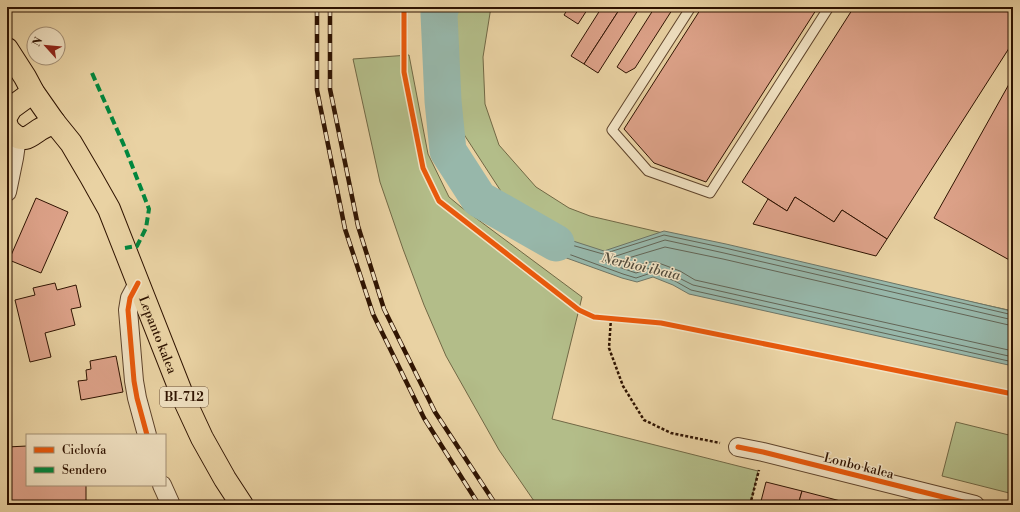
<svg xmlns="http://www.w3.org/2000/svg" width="1020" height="512" font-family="'Libre Bodoni',serif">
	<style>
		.green { fill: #b3bd89; stroke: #716845 }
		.water { fill: #97b7aa; stroke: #6d7566 }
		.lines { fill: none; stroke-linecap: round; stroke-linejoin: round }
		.shore { stroke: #636556; stroke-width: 1 }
		.river { stroke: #97b7aa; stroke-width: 37 }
		.building { fill: #dda289; stroke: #2f1301 }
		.lane-casing { stroke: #5e432a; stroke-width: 11 }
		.street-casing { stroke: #5e432a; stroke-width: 20 }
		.primary-casing { stroke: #2f1301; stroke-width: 24 }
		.path { stroke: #2f1301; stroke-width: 2.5; stroke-dasharray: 3 2; stroke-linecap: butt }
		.lane { stroke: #f1e2c3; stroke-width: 9 }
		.street { stroke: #f1e2c3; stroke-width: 18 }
		.primary { stroke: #e9d2a3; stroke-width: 22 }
		.rail-casing { stroke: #2f1301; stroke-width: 4.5 }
		.rail { stroke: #f1e2c3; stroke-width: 3; stroke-dasharray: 9; stroke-linecap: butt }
		.quiet { stroke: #00873e; stroke-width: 4; stroke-dasharray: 8 4; stroke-linecap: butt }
		.cycleway-casing { stroke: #f1e2c3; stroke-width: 8 }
		.cycleway { stroke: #e8590c; stroke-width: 5 }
		.labels { text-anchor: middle; stroke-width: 3; stroke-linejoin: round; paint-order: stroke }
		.shield { fill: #f1e2c3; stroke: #69513b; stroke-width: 1 }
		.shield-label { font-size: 12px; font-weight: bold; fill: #2f1301 }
		.street-label { font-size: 13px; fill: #2f1301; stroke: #f1e2c3 }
		.water-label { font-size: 14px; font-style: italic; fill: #534c3c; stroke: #f1e2c3 }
	</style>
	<rect width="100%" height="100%" fill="#e9d2a3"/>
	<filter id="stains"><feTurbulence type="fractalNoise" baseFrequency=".005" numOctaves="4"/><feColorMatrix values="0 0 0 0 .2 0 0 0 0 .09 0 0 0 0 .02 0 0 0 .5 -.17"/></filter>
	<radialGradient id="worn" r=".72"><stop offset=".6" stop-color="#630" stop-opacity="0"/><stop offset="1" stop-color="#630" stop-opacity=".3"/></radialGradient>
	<g class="green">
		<polygon points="452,7 491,7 483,57 485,104 499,145 536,187 569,208 590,216 766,257 1013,311 1013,344 606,263 506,199 452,116"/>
		<polygon points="409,55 428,154 449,197 461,207 582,297 552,419 758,471 750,505 537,505 534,501 499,450 446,356 424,305 403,249 380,182 353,59"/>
		<polygon points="956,422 1013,436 1013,494 942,476"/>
	</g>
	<polygon class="water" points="522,211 570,240 604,251 664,231 726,244 1007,310 1013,312 1013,366 689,294 673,285 653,277 637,282 622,278 561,256 504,223"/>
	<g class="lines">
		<g class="shore">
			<polyline points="1013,315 725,248 664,235 603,254 568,244 523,217 521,217 514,223 515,225 563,252 623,274 636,278 651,273 654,273 675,281 691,290 1013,362"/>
			<polyline points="1013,320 724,253 665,240 607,259 605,261 607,263 636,273 650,268 655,268 677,277 693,285 1013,357"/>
			<polyline points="1013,326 723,259 665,247 625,259 624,261 625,263 636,266 650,262 656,262 680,271 695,280 1013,351"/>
		</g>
		<polyline class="river" points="441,7 439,14 443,101 448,151 479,199 556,243"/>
	</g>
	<g class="building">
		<polygon points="569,7 589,7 578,24 564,15"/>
		<polygon points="602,7 621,7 584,64 571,56"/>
		<polygon points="621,7 640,7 598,73 584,64"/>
		<polygon points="655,7 674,7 635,68 626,73 617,67"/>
		<polygon points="702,7 818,7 706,182 654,163 624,129"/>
		<polygon points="854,7 1013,7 1013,42 887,239 842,210 834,222 795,197 787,211 742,182"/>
		<polygon points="1013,77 1013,262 934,218"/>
		<polygon points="795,197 834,222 842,210 887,239 876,256 753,224 768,199 787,211"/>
		<polygon points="36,198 68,212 41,273 9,260"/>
		<polygon points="55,283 57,290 76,285 81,307 71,309 75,325 45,333 51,357 30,362 15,300 35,295 33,288"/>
		<polygon points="116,356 123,392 81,400 78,381 87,380 86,370 91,369 90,361"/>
		<polygon points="27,446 27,485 86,485 86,505 7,505 7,447"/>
		<polygon points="766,482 802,491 798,505 760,505"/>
		<polygon points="802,491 856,505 798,505"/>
	</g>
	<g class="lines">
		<defs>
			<polyline id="lane" points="691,7 612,130 648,171 710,193 829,7"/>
			<g id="street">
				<polyline points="7,192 14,158 17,137"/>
				<polyline points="138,283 130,298 128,310 134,381 137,398 147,435"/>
				<polyline points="738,447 763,452 975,505"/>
				<polyline points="162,485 171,505"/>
			</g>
			<g id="primary">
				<path id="s1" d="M7,49l18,28 8,15 21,30 17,21 20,34 18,32 74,188 19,41 23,41 17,26"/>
				<polyline points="7,115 11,108 33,92"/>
				<path d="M7,126c1,4 3,5 6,8 11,9 17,2 26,-4 5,-3 10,-5 15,-8"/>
			</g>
		</defs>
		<use href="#lane" class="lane-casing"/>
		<use href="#street" class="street-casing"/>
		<use href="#primary" class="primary-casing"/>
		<g class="path">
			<polyline points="611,318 609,348 623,386 644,420 671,433 720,443"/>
			<polyline points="750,505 759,470"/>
		</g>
		<use href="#lane" class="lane"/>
		<use href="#street" class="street"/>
		<use href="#primary" class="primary"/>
		<defs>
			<g id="rail">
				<polyline points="317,7 317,90 345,229 373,314 424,418 479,505"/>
				<polyline points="330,7 330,89 358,226 384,309 435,412 496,505"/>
			</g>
		</defs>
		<use href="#rail" class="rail-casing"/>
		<use href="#rail" class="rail"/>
		<polyline class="quiet" points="92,73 126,150 149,209 146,228 137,246 125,248"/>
		<defs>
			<g id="cycleway">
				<polyline points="404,7 404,72 423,168 439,201 579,310 594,317 661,323 1013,394"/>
				<polyline points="138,283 130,298 128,310 134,381 137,398 147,435"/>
				<polyline points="738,447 763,452 975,505"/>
			</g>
		</defs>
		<use href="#cycleway" class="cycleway-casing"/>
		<use href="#cycleway" class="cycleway"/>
	</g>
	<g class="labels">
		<rect class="shield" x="160" y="387" width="48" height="20" rx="3"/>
		<g class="shield-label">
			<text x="184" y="401">BI-712</text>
		</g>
		<g class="street-label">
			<text dy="5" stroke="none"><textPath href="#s1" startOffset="325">Lepanto kalea</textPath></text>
			<text transform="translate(859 465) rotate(14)" y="5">Lonbo kalea</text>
		</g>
		<g class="water-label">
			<text transform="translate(641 266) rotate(13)" y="5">Nerbioi ibaia</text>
		</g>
	</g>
	<rect width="1020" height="512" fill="none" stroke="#e9d2a3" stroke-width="24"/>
	<rect x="8" y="8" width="1004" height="496" fill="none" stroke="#2f1301" stroke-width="2"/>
	<rect x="12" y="12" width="996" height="488" fill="none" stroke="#2f1301"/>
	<rect x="26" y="434" width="140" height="52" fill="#f1e2c3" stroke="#a38f75"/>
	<rect x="34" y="447" width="20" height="6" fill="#e8590c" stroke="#a38f75"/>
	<text x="62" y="454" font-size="12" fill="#2f1301">Ciclovía</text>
	<rect x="34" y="467" width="20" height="6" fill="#00873e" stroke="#a38f75"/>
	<text x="62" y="474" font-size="12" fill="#2f1301">Sendero</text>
	<g transform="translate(46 46) rotate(297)"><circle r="19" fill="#f1e2c3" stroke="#a38f75"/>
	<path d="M0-3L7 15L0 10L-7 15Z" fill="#8f2418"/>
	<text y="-6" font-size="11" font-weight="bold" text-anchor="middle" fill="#2f1301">N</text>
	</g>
	<rect width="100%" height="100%" filter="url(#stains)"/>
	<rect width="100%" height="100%" fill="url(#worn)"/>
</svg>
